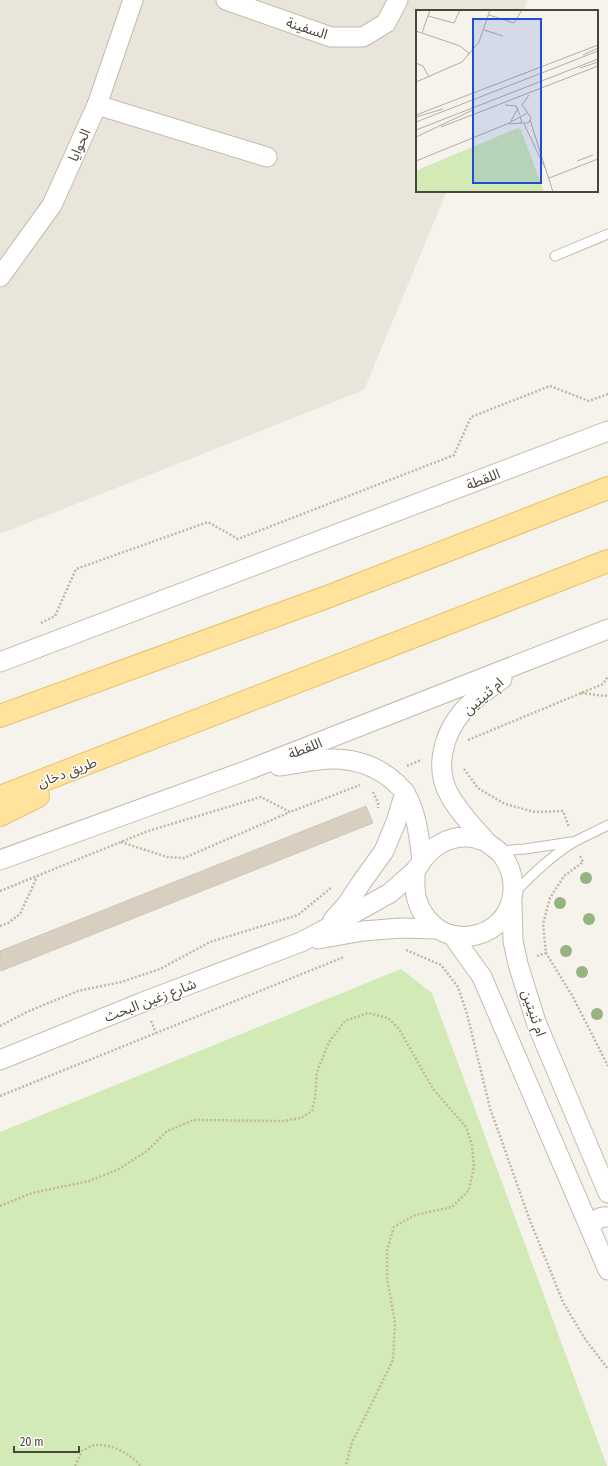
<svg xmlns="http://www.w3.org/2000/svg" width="608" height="1466" font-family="'Fira Sans Condensed','Noto Sans Arabic',sans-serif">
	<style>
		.residential { fill: #eae5da }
		.green { fill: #d2eab5 }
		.building { fill: #d8cfc1; stroke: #d3c7b4 }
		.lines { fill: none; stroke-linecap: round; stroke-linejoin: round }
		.service-casing { stroke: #c2bbae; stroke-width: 11 }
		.minor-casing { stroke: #c2bbae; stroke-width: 21 }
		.primary-casing { stroke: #e6c16a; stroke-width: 24 }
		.path { stroke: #c4b79f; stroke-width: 2.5; stroke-dasharray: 2 2; stroke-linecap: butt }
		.service { stroke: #fff; stroke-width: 9 }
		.minor { stroke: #fff; stroke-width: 19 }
		.primary { stroke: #ffe39c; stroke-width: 22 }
		.tree { fill: #97b381 }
		.labels { text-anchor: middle; stroke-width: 3; stroke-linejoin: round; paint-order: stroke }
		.street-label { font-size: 14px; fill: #4b4439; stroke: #fff }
		.inset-road { fill: none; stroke: #b2ada4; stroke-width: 1 }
		.view { fill: #1d4ed8; fill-opacity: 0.15; stroke: #1d4ed8; stroke-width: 2 }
		.inset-edge { fill: none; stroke: #4b4439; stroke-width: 2 }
	</style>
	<rect width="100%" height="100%" fill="#f6f3ec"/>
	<polygon class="residential" points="0,0 528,0 523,11 417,11 417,191 447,191 364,390 0,534"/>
	<polygon class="green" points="401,969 432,993 607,1466 0,1466 0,1132"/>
	<polygon class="building" points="366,806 373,823 1,971 0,951"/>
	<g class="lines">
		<defs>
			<g id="service">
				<polyline points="555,256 608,234"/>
				<polyline points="499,851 525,849 571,842"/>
				<path d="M514,893c19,-19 37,-37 60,-51 11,-6 23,-11 34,-17"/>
			</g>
			<g id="minor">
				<polyline points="226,0 331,37 363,37 386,23 398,0"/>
				<polyline points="97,105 267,157"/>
				<polyline points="0,277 52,205 97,105 133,0"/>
				<polyline points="0,662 608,431"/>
				<path d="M279,766c18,-2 37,-7 54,-7 25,0 46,8 64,25 2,3 6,5 8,9 12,20 14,44 17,67"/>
				<path d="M485,841c-5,-1 -11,-4 -17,-4 -20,-1 -38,10 -48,27 -1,2 -4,5 -5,7 0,3 0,7 0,10 -2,31 23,60 56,55 40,-6 54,-50 31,-81 -5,-7 -13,-9 -18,-16 -12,-13 -25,-27 -34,-43 -16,-27 -7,-61 12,-84 11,-13 26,-23 40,-33"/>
				<polyline points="0,860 248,770 608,629"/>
				<polyline points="512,903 513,941 518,964 536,1022 608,1193"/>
				<polyline points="333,920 348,903 361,883 384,851 396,822 405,792"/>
				<polyline points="452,935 482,977 608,1270"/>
				<polyline points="318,939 363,931 401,928 438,929"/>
				<polyline points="0,1060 143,1002 301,942 322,931 390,893 415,871"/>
				<path d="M590,1228c4,-7 9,-12 18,-11"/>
			</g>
			<g id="primary">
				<polyline points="0,716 327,597 608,488"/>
				<polyline points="0,797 608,561"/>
				<polyline points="0,815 38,796"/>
			</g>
		</defs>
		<use href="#service" class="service-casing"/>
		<use href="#minor" class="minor-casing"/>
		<use href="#primary" class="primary-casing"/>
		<g class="path">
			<polyline points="41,623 55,616 76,569 208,522 238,539 454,455 471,417 550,386 589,401 608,394"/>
			<polyline points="581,693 605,696 608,694"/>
			<polyline points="468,740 603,684 608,676"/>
			<polyline points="407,766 421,760"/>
			<polyline points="464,769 478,788 505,804 535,812 563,811 569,827"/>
			<polyline points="373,792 378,803 378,808"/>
			<polyline points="121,842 167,857 184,858 290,812"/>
			<polyline points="580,856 583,862 564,876 550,898 543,924 546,953 573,997 608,1066"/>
			<polyline points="0,891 148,831 261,797 290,812 360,785"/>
			<polyline points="0,926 8,923 20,914 37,877"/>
			<polyline points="406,950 441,965 458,987 467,1014 490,1108 529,1218 563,1302 585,1339 608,1369"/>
			<polyline points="537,956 546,953"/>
			<polyline points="151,1021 156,1033"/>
			<polyline points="0,1026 29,1011 78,991 121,982 160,969 210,942 298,915 332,887"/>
			<polyline points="0,1096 344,957"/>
			<polyline points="0,1206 32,1193 89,1181 117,1170 147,1151 167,1131 194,1120 283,1121 301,1118 312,1111 315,1098 317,1072 329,1042 345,1021 368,1013 388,1018 399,1029 433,1089 466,1127 472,1145 474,1166 469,1190 452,1207 415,1215 394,1227 387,1250 387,1278 395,1323 393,1360 365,1417 352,1442 346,1466"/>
			<path d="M75,1466l7,-15c4,-2 10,-6 14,-6 17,-1 34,9 45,21"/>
		</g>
		<use href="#service" class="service"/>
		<use href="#minor" class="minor"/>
		<use href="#primary" class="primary"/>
	</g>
	<g class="tree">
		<circle cx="586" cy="878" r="6"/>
		<circle cx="560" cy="903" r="6"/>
		<circle cx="589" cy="919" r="6"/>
		<circle cx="566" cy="951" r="6"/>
		<circle cx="582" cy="972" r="6"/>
		<circle cx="597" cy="1014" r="6"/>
	</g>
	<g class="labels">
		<g class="street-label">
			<text transform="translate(307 28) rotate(18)" y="5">السفينة</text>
			<text transform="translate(79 145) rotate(-66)" y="5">الحوايا</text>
			<text transform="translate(483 479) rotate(-21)" y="5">اللقطة</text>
			<text transform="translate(483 696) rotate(-41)" y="5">ام ثنيتين</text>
			<text transform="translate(305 748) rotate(-21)" y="5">اللقطة</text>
			<text transform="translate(67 772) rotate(-21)" y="5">طريق دخان</text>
			<text transform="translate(150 1000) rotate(-21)" y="5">شارع زغين البحث</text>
			<text transform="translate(534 1013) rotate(71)" y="5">ام ثنيتين</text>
		</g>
	</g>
	<g transform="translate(416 10)">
		<rect width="182" height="182" fill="#f6f3ec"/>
		<path d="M102,118l3,2 23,62h-128v-20l4,-3z" fill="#d2eab5"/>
		<path class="inset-road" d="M73,5l25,8 8,-13M12,6l26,7 6,-13M68,20l19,6M0,21l44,15 10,8M6,23l8,-23M167,45l15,-7M0,53l7,3 6,11M164,58l18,-6M0,72l46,-20 17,-20 11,-32M89,95l11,1 4,9M111,103l-7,4 2,6h6l3,-4 -1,-3 -8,-11 7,-10M0,105l182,-70M0,107l27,-8M114,110l23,72M95,111l7,-13M0,112l182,-71M93,114l13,-1M108,114l21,44M25,117l157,-61M0,120l182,-71M0,127l57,-27M0,151l91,-37 13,-7M161,151l16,-6M133,168l49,-19"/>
		<path class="view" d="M57,9h68v164h-68z"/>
		<rect width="182" height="182" class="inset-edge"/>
	</g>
	<path d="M14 1446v6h65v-6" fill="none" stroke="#4b4439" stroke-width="2"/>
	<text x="20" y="1446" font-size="12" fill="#4b4439" stroke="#ffffff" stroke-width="3" paint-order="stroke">20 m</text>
</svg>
